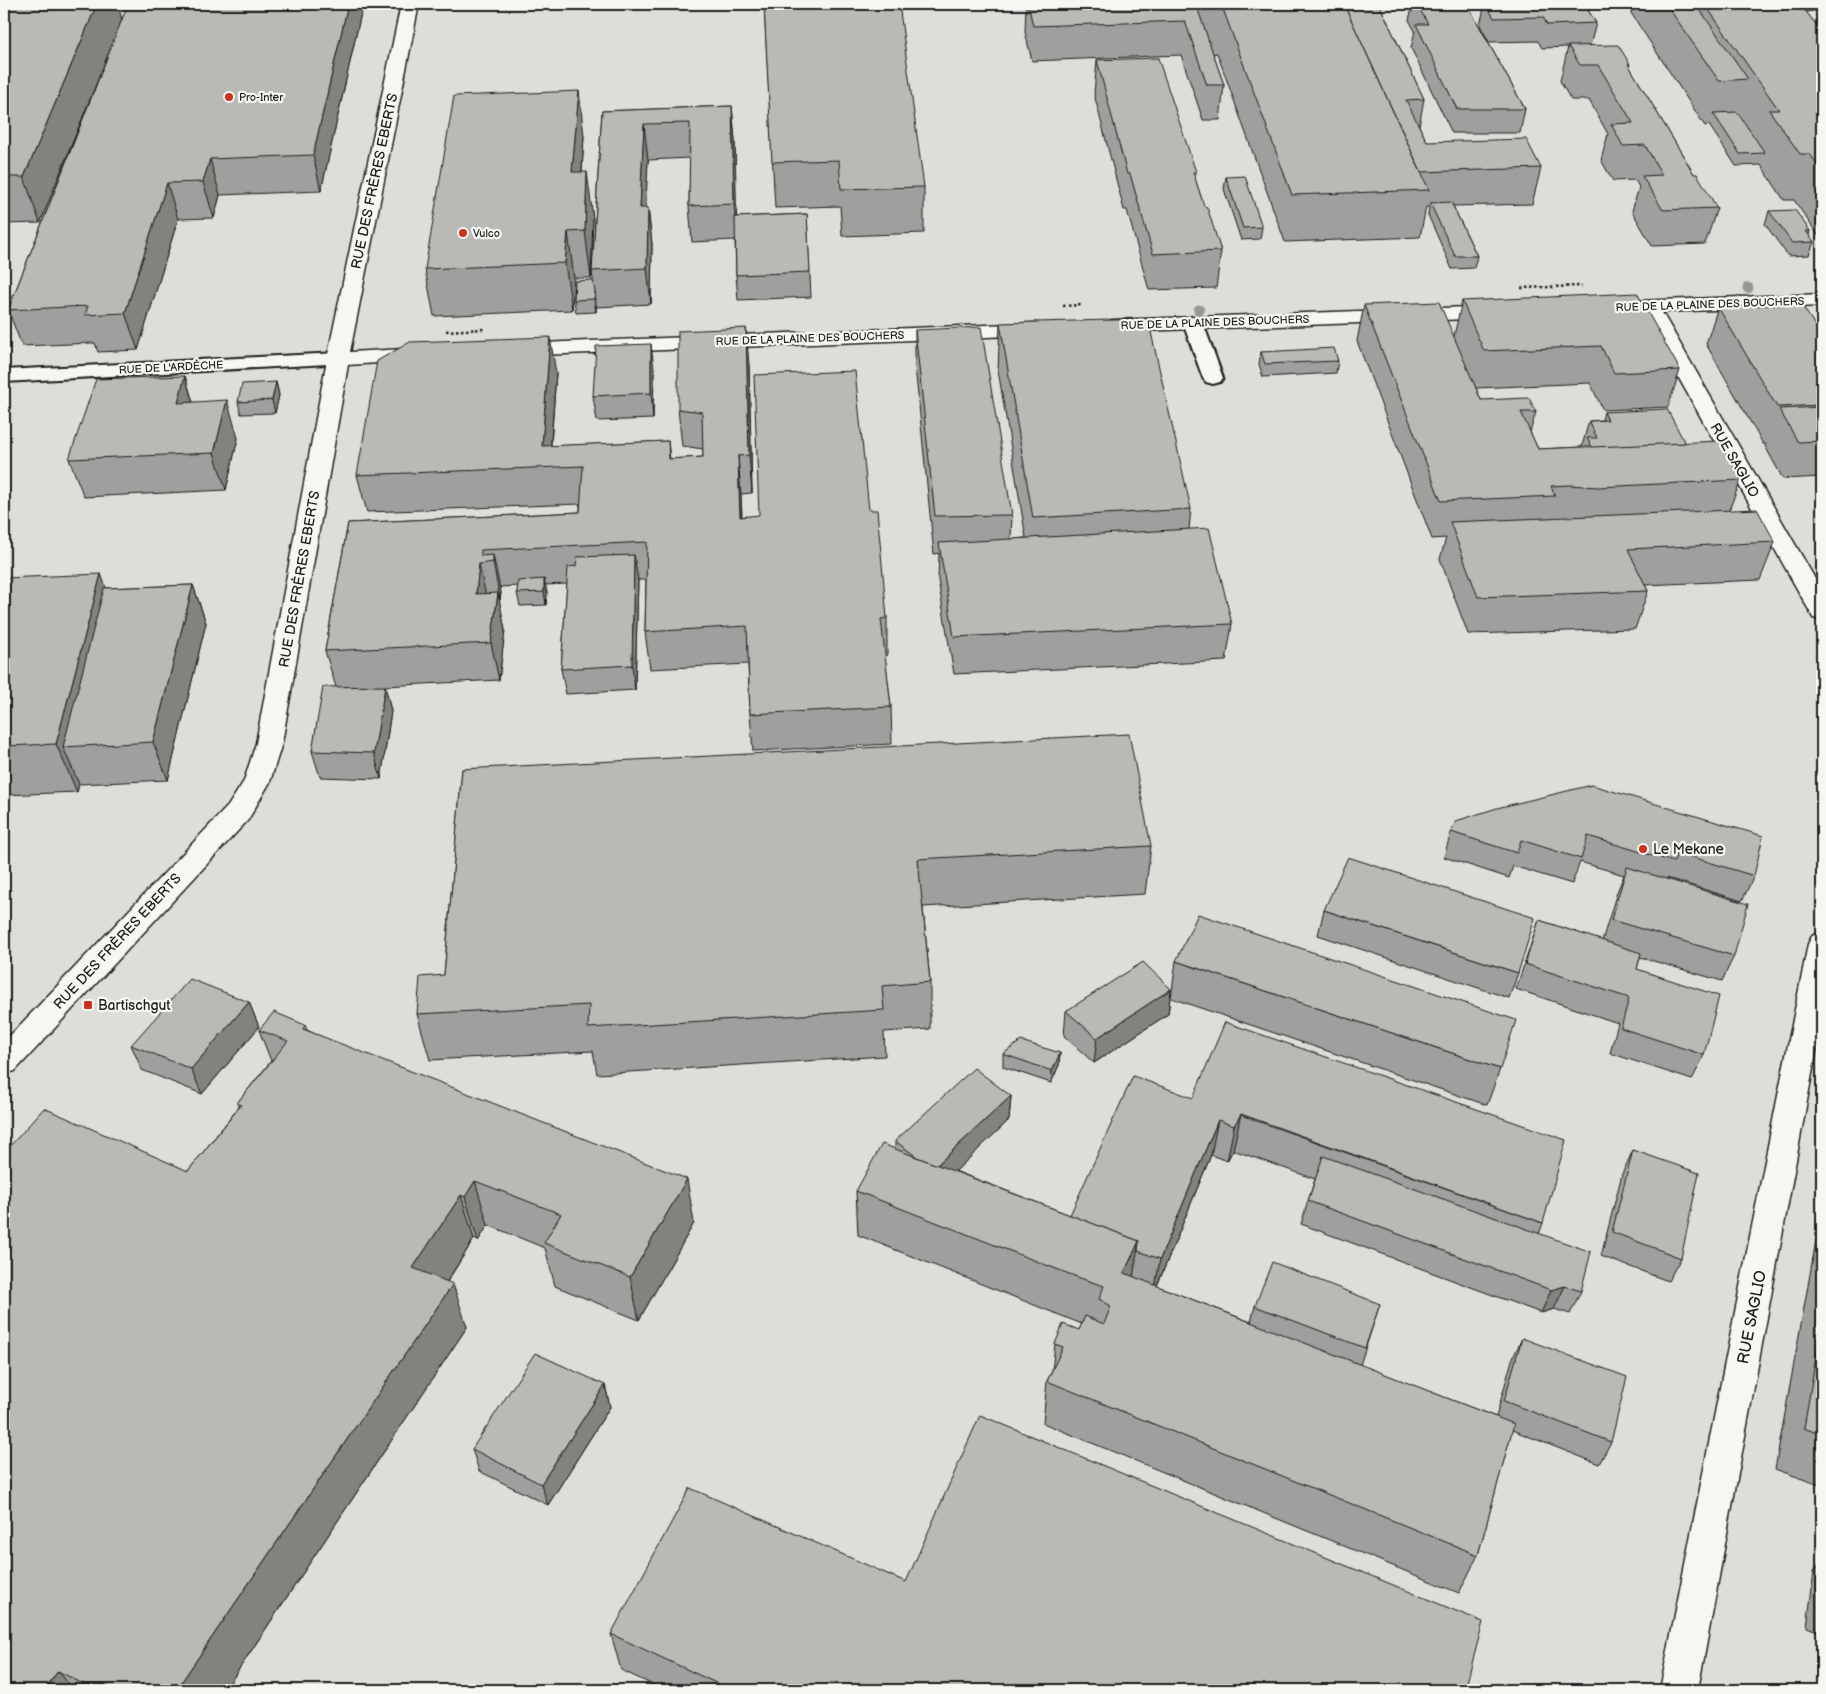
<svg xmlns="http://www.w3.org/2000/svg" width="1826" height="1694" font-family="'Balsamiq Sans',sans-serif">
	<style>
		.built { fill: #ddddda }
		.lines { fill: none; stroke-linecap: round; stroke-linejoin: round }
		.service-casing { stroke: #1c1c1c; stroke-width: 4 }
		.minor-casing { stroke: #1c1c1c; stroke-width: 3 }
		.tertiary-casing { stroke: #1c1c1c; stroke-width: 3 }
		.path { stroke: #1c1c1c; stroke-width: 2.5; stroke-dasharray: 2.5 2.5; stroke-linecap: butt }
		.service { fill: #f6f6f2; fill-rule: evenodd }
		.minor { fill: #f6f6f2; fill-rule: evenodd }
		.tertiary { fill: #f6f6f2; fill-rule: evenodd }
		.tree { fill: #979795 }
		.wall { fill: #9f9f9d; stroke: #1c1c1c }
		.shaded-wall { fill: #82827f; stroke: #1c1c1c }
		.building { fill: #b9b9b6; stroke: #1c1c1c }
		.poi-dot { fill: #c8321e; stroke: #f6f6f2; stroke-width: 2 }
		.labels { text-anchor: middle; stroke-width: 4.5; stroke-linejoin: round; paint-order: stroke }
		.far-poi-label { font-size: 11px; fill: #1c1c1c; stroke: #f6f6f2; text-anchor: start }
		.far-street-label { font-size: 11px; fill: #1c1c1c; stroke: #f6f6f2 }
		.street-label { font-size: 14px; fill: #1c1c1c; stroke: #f6f6f2 }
		.poi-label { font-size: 14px; fill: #1c1c1c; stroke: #f6f6f2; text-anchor: start }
		.near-street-label { font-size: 16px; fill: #1c1c1c; stroke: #f6f6f2 }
	</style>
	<rect width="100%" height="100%" fill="#edede9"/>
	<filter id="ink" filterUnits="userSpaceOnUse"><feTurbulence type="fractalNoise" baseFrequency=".02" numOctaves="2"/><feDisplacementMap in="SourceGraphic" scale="10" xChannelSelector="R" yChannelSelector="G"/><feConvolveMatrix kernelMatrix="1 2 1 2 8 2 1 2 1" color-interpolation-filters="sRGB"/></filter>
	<g filter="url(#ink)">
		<rect class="built" x="4" y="4" width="1818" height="1686"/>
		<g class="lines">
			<defs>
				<g id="service">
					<polygon points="1193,317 1200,319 1203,323 1223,378 1220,382 1213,384 1206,382 1203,378 1183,323 1186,319"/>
					<polygon points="338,353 345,355 348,359 345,363 4,382 4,370"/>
				</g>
				<g id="minor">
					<polygon points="1649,301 1656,303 1659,307 1822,591 1822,620 1813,618 1810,612 1639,307 1642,303"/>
					<polygon points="1822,933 1822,1020 1698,1690 1660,1690 1808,944 1812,936"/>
				</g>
				<g id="tertiary">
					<polygon points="401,4 419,4 350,352 422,348 430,349 433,354 430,359 422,360 348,365 282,743 270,782 248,820 15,1071 4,1074 4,1042 228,806 244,781 256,743 327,359"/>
					<polygon points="1822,294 1822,306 1609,314 1602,312 1599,308 1602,304 1609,302"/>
					<polygon points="1496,306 1503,308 1506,312 1503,316 1496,318 1112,332 1105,330 1101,326 1105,322 1112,320"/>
					<polygon points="1036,323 1043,325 1047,329 1043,333 1036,335 515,356 507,355 504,350 507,345 515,344"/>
				</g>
			</defs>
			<use href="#service" class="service-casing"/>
			<use href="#minor" class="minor-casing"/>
			<use href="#tertiary" class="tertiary-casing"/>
			<g class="path">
				<polyline points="1521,288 1582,286"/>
				<polyline points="1063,306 1082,305"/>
				<polyline points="446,331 485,329"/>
			</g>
			<use href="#service" class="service"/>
			<use href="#minor" class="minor"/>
			<use href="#tertiary" class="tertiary"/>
		</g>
		<g class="tree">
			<circle cx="1748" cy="288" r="5.5"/>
			<circle cx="1199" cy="310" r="5.5"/>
		</g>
		<g class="wall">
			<polygon points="4,4 122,18 363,4 321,191 220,195 214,218 178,219 138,350 98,352 95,343 22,346 8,310 102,70 40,223 4,224"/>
			<polygon points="764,4 924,187 924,233 842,236 840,206 775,208"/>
			<polygon points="1026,4 1379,4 1424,99 1419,126 1427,142 1541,168 1532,204 1453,206 1477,256 1474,268 1452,269 1428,215 1429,207 1426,207 1420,237 1285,242 1217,53 1213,54 1224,85 1220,120 1203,120 1181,55 1032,61 1025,32"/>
			<polygon points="1413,4 1467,4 1525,109 1520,133 1452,133 1411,48 1415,31 1409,20"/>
			<polygon points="1485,4 1584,4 1596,23 1590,46 1630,64 1629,66 1694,174 1717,208 1705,244 1652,246 1632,211 1639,187 1635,180 1613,181 1601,160 1608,134 1589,100 1571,100 1560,81 1568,47 1542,48 1538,41 1489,42 1480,25"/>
			<polygon points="1633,4 1822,4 1822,10 1806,12 1822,32 1822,241 1794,200 1784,200 1761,165 1736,166 1709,125 1705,126 1631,13"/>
			<polygon points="1097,60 1196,172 1195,179 1204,206 1221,251 1216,288 1149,290 1127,210 1124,210 1094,94"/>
			<polygon points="732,106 735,141 736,217 807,214 811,297 738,300 736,275 735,240 692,242 689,206 690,158 648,160 645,208 648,208 652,244 651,304 597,307 596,305 596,312 576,313 574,300 593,280 592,271 602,111"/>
			<polygon points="584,136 582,172 593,218 591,278 574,278 572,310 434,316 425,269"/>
			<polygon points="1226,177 1262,227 1260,239 1241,240 1224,189"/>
			<polygon points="1769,211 1810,231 1809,235 1814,242 1809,255 1788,256 1765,224"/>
			<polygon points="1462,301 1680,370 1668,407 1603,410 1590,383 1476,388 1481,400 1536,412 1530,432 1538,449 1582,447 1582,446 1589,421 1602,420 1604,412 1685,443 1741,480 1729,510 1775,542 1760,580 1645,585 1648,591 1635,629 1468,634 1440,559 1446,538 1432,539 1357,341 1364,305 1454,336"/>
			<polygon points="1718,307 1822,336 1822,477 1783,479 1765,446 1766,444 1763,444 1706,344"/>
			<polygon points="1000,323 1191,509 1189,529 1232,624 1226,661 954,674 938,580 939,553 934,554 915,366 915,330 1012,515 1011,539 1026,538 998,370"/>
			<polygon points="1261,352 1338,361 1336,373 1263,377 1259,364"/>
			<polygon points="749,365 752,493 741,494 742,517 869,510 887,618 887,656 885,656 891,707 892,744 753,751 750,714 748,664 650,669 645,632 646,580 638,580 635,690 566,694 561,669 567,584 545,585 547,592 546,605 520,606 517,593 518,586 500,587 501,593 500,600 499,600 505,630 499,680 385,686 391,711 381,779 320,777 312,751 336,687 325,651 348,523 580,512 580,504 367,512 357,475 556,373 551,446 668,441 670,459 703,457 703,449 682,446 678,409"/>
			<polygon points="654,369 653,419 597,421 593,396"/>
			<polygon points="185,376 193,402 238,438 226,490 84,497 69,459"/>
			<polygon points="276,382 279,395 275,413 241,414 238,402"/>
			<polygon points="4,578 106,588 193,585 206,623 168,780 79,784 77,792 4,795"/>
			<polygon points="462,769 1151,846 1145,894 923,907 930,982 930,1029 884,1032 885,1056 597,1074 593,1051 430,1060 417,1014 444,975"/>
			<polygon points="1592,785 1754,876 1742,901 1667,878 1666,879 1734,956 1722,981 1640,957 1637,969 1704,1055 1692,1080 1610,1053 1618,1023 1516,989 1539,920 1602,941 1617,892 1624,875 1580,862 1572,884 1513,866 1509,878 1444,857 1451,832"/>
			<polygon points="1324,910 1518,973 1509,998 1318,935"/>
			<polygon points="1176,961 1500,1069 1487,1105 1171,998"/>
			<polygon points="1171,989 1168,1014 1094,1063 1064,1036 1066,1011"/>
			<polygon points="249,1002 259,1027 202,1094 142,1070 131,1045"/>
			<polygon points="305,1025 307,1030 694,1223 639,1320 555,1286 545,1248 488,1225 478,1241 474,1239 447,1282 467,1327 225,1690 4,1690 188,1171 239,1107 237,1103 271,1061 259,1030"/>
			<polygon points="1060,1053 1059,1065 1051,1083 1003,1067 1003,1054"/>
			<polygon points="1011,1096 1009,1120 955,1171 1070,1215 1193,1098 1543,1223 1539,1234 1581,1291 1570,1314 1554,1309 1541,1313 1301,1224 1308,1201 1315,1179 1233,1150 1227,1161 1211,1155 1157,1286 1251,1322 1255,1306 1380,1304 1360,1365 1496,1417 1512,1360 1522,1338 1611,1442 1599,1464 1512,1430 1478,1555 1459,1593 1043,1423 1047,1381 1052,1371 1055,1344 1079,1330 1082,1324 1072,1320 858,1235 856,1191 895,1149 895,1141"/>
			<polygon points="1633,1150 1681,1258 1668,1281 1601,1256 1622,1174"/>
			<polygon points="1822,1207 1822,1486 1775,1469"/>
			<polygon points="605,1385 610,1407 548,1505 479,1471 472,1449"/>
			<polygon points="1822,1560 1822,1633 1807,1627 1814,1571"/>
			<polygon points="906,1582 1465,1690 664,1690 621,1670 611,1634"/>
		</g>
		<g class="shaded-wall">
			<polygon points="97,4 118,4 122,20 40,223 24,177"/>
			<polygon points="348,4 363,4 321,191 313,155"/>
			<polygon points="579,91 584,136 579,218 572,172"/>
			<polygon points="732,106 735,141 737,240 734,204"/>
			<polygon points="644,124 648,160 644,244 640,208"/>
			<polygon points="210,159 220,195 214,218 203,182"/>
			<polygon points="587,172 593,218 591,278 585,231"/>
			<polygon points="167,183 178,219 138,350 125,313"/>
			<polygon points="648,208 652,244 651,304 647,268"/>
			<polygon points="568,232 574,278 572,310 565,263"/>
			<polygon points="595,292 596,305 596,312 594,299"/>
			<polygon points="746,328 749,365 752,493 749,455"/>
			<polygon points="550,337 556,373 549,467 542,446"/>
			<polygon points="651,344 654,369 653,419 651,393"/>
			<polygon points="185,376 196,413 178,403"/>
			<polygon points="276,382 279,395 275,413 272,400"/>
			<polygon points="227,400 238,438 226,490 214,453"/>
			<polygon points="738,456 741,494 743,554 740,517"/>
			<polygon points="493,555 501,593 500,600 493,562"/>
			<polygon points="634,555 638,580 635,690 632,665"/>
			<polygon points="479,564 487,601 476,594"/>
			<polygon points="101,574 119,623 63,747 79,784 77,792 56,744"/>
			<polygon points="544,579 547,592 546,605 544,592"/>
			<polygon points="193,585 206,623 168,780 153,742"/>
			<polygon points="498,593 505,630 499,680 491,643"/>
			<polygon points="385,686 391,711 381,779 374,753"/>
			<polygon points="1171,989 1168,1014 1094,1063 1097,1038"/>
			<polygon points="249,1002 259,1027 202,1094 191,1069"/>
			<polygon points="1060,1053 1059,1065 1051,1083 1052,1071"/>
			<polygon points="1011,1096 1009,1120 933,1193 933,1169"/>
			<polygon points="1241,1114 1233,1150 1227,1161 1234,1126"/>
			<polygon points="1218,1120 1211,1155 1154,1293 1160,1259"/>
			<polygon points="687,1179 694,1223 639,1320 630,1277"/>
			<polygon points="475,1181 488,1225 478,1241 465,1197"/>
			<polygon points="461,1195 474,1239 428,1311 413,1268"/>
			<polygon points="1139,1241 1132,1284 1124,1273"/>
			<polygon points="453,1284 467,1327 225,1690 176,1690"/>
			<polygon points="1565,1286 1554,1309 1541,1313 1551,1290"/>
			<polygon points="605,1385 610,1407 548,1505 541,1484"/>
			<polygon points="58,1671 74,1690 44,1690"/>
		</g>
		<g class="building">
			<polygon points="4,4 97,4 24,177 4,177"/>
			<polygon points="128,4 348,4 313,155 210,159 203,182 167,183 125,313 85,315 88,306 8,310"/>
			<polygon points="764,4 899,4 924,187 841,189 839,160 772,162"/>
			<polygon points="1028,4 1196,4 1224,85 1207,85 1185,21 1033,26"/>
			<polygon points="1201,4 1344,4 1429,190 1292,195 1223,9 1203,10"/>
			<polygon points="1344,4 1379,4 1424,99 1406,100 1427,142 1526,139 1541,168 1421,172"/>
			<polygon points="1417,4 1467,4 1525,109 1457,109 1416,24 1428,24"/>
			<polygon points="1486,4 1584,4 1596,23 1547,25 1543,17 1494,18"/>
			<polygon points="1666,4 1800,4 1822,32 1822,171 1810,154 1800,154 1769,110 1779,110 1706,6 1698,7 1748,79 1719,81"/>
			<polygon points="1618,45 1630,64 1628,64 1694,174 1697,174 1717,208 1663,210 1642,176 1662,175 1645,145 1623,146 1611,124 1633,123 1598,65 1580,65 1568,46"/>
			<polygon points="1158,58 1196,172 1193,172 1204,206 1207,207 1221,251 1153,254 1130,174 1127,174 1097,60"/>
			<polygon points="579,91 572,172 587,172 585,231 568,232 565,263 425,269 454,96"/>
			<polygon points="732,106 734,204 689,206 690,123 644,124 640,208 648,208 647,268 592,271 602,111"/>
			<polygon points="1737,112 1765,153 1740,154 1713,113"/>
			<polygon points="1245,176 1262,227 1243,228 1226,177"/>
			<polygon points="1451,202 1477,256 1455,256 1430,203"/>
			<polygon points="1795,210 1810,231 1806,231 1814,242 1792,243 1769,211"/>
			<polygon points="807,214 810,272 736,275 735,217"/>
			<polygon points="593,280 595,292 594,299 574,300 575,281"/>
			<polygon points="1637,293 1680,370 1614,373 1601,346 1484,351 1462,301"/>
			<polygon points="1439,302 1481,400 1529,398 1536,412 1521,412 1538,449 1719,441 1741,480 1598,487 1569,485 1551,486 1555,496 1441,501 1364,305"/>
			<polygon points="1801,304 1822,336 1822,405 1777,407 1718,307"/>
			<polygon points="1148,319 1191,509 1033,518 1000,323"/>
			<polygon points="981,327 1012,515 935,516 915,330"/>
			<polygon points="746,328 749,455 738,456 740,517 759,515 754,375 855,371 869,510 877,510 887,618 881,619 891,707 750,714 747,626 645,632 647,542 481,550 481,556 493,555 493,562 479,564 476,594 498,593 491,643 325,651 348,523 580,512 583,466 357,475 377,361 410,342 550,337 542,446 668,441 669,459 703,457 702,412 678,409 678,331"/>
			<polygon points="651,344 651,393 593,396 596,346"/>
			<polygon points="1334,348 1338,361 1265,364 1261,352"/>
			<polygon points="185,376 178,403 227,400 214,453 69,459 96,379"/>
			<polygon points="276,382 272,400 238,402 242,384"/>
			<polygon points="1822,407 1822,441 1798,442 1779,409"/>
			<polygon points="1667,409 1685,443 1592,447 1587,438 1597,438 1589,421 1608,420 1604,412"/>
			<polygon points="1757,509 1775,542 1628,549 1648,591 1478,597 1450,522"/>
			<polygon points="1209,528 1232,624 954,637 939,543"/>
			<polygon points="634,555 632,665 561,669 568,567 576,566 577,557"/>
			<polygon points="101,574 56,744 4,746 4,578"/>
			<polygon points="544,579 544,592 517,593 518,581"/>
			<polygon points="193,585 153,742 63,747 104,588"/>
			<polygon points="385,686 374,753 312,751 323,687"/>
			<polygon points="1129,734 1151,846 918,859 930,982 882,986 884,1010 588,1028 589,1005 417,1014 420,977 444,975 462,769"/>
			<polygon points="1592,785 1763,836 1754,876 1676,852 1674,862 1588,836 1581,859 1521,840 1517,853 1451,832 1456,821 1497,808"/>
			<polygon points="1348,857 1535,918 1518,973 1324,910"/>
			<polygon points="1627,867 1748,904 1734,956 1611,920"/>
			<polygon points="1198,914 1516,1020 1500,1069 1176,961"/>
			<polygon points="1539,920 1641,953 1637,969 1719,996 1704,1055 1621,1028 1629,998 1525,964"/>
			<polygon points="1143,962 1171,989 1097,1038 1066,1011"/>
			<polygon points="190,979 249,1002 191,1069 131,1045"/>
			<polygon points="274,1012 305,1025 303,1029 687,1179 630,1277 544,1243 561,1214 475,1181 465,1197 461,1195 413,1268 453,1284 176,1690 95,1690 58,1671 44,1690 4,1690 4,1153 44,1108 188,1171 241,1105 237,1103 288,1041 259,1030"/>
			<polygon points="1225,1022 1566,1140 1543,1223 1241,1114 1234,1126 1218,1120 1160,1259 1138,1251 1139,1241 1070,1215 1133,1076 1193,1098"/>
			<polygon points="1021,1041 1060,1053 1052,1071 1003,1054"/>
			<polygon points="974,1068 1011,1096 937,1165 917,1157 895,1141"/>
			<polygon points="882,1144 1139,1241 1124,1273 1514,1424 1478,1555 1047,1381 1063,1347 1055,1344 1063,1324 1079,1330 1085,1316 1104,1324 1111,1306 1099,1299 1104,1286 1077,1277 856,1191"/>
			<polygon points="1633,1150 1699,1173 1681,1258 1612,1232"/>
			<polygon points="1323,1156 1591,1252 1581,1291 1565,1286 1551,1290 1308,1201"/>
			<polygon points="1272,1262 1380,1304 1365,1348 1255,1306"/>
			<polygon points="1822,1321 1822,1435 1804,1428"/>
			<polygon points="1522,1338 1627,1377 1611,1442 1504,1401"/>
			<polygon points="535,1353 605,1385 541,1484 472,1449"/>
			<polygon points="980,1415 1483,1622 1465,1690 731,1690 611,1634 690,1488 906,1582"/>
		</g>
	</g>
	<g class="poi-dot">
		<circle cx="229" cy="97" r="5"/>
		<circle cx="463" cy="233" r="5"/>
		<circle cx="1643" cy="849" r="5"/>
		<rect x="83" y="1000" width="10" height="10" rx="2.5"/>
	</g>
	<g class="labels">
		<g class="far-poi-label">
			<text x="239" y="101">Pro-Inter</text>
			<text x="473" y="237">Vulco</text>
		</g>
		<g class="far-street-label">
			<text transform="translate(1710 304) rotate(-2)" y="4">RUE DE LA PLAINE DES BOUCHERS</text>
			<text transform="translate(1215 322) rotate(-2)" y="4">RUE DE LA PLAINE DES BOUCHERS</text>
			<text transform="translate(810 338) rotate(-2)" y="4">RUE DE LA PLAINE DES BOUCHERS</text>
			<text transform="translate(171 367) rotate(-3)" y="4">RUE DE L'ARDÈCHE</text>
		</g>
		<g class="street-label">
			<text transform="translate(374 181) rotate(-78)" y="5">RUE DES FRÈRES EBERTS</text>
			<text transform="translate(1735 460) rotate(60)" y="5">RUE SAGLIO</text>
			<text transform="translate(299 579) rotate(-80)" y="5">RUE DES FRÈRES EBERTS</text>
			<text transform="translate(117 941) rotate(-47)" y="5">RUE DES FRÈRES EBERTS</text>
		</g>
		<g class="poi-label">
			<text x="1653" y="854">Le Mekane</text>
			<text x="98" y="1010">Bartischgut</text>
		</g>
		<g class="near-street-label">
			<text transform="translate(1751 1317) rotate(-79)" y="6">RUE SAGLIO</text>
		</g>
	</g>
	<rect width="1826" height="1694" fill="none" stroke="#f6f6f2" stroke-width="20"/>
	<rect x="10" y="10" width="1806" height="1674" fill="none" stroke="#1c1c1c" stroke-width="2" filter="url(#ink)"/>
</svg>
